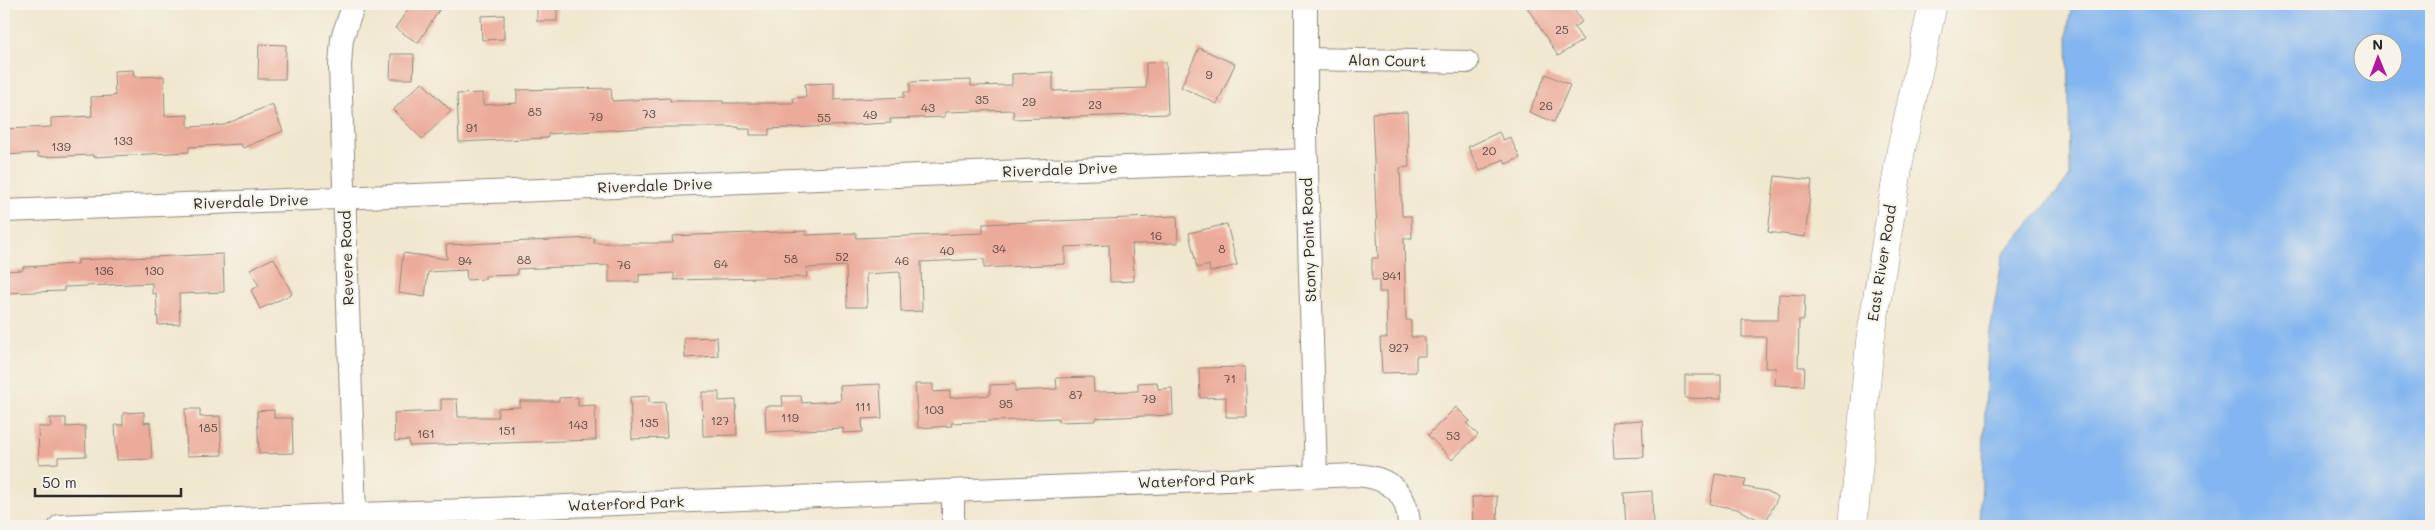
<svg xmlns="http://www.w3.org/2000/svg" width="2435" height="530" font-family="Mali,sans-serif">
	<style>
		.water { fill: #83b6f0; stroke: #57708e; fill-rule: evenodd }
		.building { fill: #ecab9a }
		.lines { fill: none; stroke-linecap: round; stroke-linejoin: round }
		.street-casing { stroke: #8e897d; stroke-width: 24 }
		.secondary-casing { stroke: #8e897d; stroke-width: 29 }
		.street { stroke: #fff; stroke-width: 22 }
		.secondary { stroke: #fff; stroke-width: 28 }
		.labels { text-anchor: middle; stroke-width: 4.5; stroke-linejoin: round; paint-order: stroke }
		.number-label { font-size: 12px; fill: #5b4b47 }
		.street-label { font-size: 15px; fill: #2b2b2b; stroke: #f7f3e8 }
	</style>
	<rect width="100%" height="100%" fill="#f7f3e8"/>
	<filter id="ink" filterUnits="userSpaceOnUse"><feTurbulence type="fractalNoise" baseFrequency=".02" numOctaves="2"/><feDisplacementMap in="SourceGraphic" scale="10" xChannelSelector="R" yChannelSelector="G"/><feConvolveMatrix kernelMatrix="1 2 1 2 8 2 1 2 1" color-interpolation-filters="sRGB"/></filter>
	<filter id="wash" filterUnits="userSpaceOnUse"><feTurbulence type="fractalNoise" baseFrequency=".0096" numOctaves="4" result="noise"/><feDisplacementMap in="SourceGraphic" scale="20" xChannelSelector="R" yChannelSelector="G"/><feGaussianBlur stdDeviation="1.12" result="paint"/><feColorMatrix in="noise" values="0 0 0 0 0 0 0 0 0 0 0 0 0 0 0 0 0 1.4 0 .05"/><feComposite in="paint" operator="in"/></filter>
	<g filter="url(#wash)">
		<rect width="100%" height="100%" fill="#f0e7cf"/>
		<path class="water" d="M2072,4h359v522h-451l8,-182 15,-90 67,-77 -2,-151zM2362,42h30v30h-30z"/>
		<g id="blocks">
			<g class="building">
				<polygon points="412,4 443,4 418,43 395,28"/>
				<rect x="537" y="4" width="20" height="17"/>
				<polygon points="1525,4 1570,4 1582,22 1574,27 1583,40 1558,56"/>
				<polygon points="504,15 504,39 482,40 481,16"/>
				<polygon points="259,44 286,45 285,79 258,79"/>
				<polygon points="1199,48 1235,64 1217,104 1181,87"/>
				<polygon points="391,54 414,54 413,79 390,79"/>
				<polygon points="1166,62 1168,114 1014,119 1013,110 945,112 945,117 890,119 891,123 769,129 769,135 750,135 750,129 739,129 739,127 656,127 548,134 548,138 459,142 457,94 483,93 483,105 517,103 517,90 611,88 612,101 670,98 670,101 723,101 723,103 794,103 793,98 806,97 805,84 834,83 834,100 904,97 904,92 910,92 910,82 971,80 971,86 1012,85 1012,74 1053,72 1053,91 1146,88 1146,63"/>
				<polygon points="133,70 134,77 164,76 165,116 188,115 188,127 224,125 272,104 283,131 243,148 241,144 189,147 189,152 93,157 93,155 38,157 38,153 4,155 4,129 51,127 51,118 92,116 91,97 115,96 114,71"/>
				<polygon points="1546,74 1570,85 1554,122 1529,112"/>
				<polygon points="422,82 451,111 422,139 393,110"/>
				<polygon points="1407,112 1409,167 1400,168 1402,216 1411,216 1412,238 1404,238 1406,320 1411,320 1411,337 1425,337 1425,356 1416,356 1416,372 1382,373 1380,338 1387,338 1386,292 1379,292 1379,280 1372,280 1372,258 1378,258 1372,113"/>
				<polygon points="1499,132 1503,140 1510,137 1520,158 1506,164 1504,159 1480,171 1468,147"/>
				<polygon points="1775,176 1812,180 1805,237 1768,232"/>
				<polygon points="1177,216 1178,243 1132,244 1134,281 1110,282 1109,245 1065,247 1065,264 984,268 984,259 921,262 922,311 901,312 900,272 866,274 867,307 847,307 846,266 806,268 807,277 674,280 674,273 639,275 639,282 609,282 609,265 517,269 517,275 485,276 485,279 467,280 466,270 428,272 425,297 399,293 403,253 447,259 446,245 594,238 594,243 673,243 672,236 806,231 806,235 856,233 856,238 910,236 983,233 983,224"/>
				<polygon points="1227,224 1237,265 1210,272 1209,265 1197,268 1189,233"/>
				<polygon points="223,254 224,292 179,294 180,324 158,325 156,293 152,294 152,283 64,287 64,291 4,293 4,271 23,270 23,267 78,264 78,260"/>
				<polygon points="274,258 292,294 260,309 251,290 259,286 250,269"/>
				<polygon points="1779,294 1805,295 1804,320 1799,320 1798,367 1805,367 1804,386 1775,385 1776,368 1765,368 1766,337 1742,337 1742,320 1778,320"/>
				<polygon points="717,337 718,356 685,358 684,338"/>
				<polygon points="1245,367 1247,417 1226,417 1226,397 1200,398 1199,368"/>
				<polygon points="1685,375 1721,375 1721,399 1685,398"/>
				<polygon points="1093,377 1094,392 1138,391 1138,383 1157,382 1158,389 1172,388 1173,415 1095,418 1095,421 1058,422 1058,418 951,423 952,426 918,428 915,384 933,384 933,392 950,391 950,398 990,395 990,385 1015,384 1015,391 1057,389 1056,378"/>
				<polygon points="880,384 882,418 862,419 863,432 843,433 843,428 766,432 765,406 783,406 782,396 801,396 802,403 841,401 840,386"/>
				<polygon points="702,392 719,392 719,401 736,400 737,435 703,436"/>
				<polygon points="649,396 649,403 665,402 667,438 632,439 630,397"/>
				<polygon points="578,397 578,406 595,405 596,440 409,446 409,440 395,441 394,413 441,411 441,399 457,399 458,417 498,417 498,408 520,407 520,401 559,401 559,398"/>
				<polygon points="1456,407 1470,421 1467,424 1478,435 1452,460 1428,435"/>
				<polygon points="185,409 200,409 200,417 220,416 222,455 187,456"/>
				<polygon points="274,410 274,418 292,418 293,453 259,454 257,411"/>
				<polygon points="144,412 144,423 150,422 152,459 117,460 115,425 123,425 123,413"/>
				<polygon points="50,418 66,418 66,427 85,426 86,456 58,457 58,463 39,464 38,427 51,427"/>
				<polygon points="1642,420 1644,457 1614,458 1612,422"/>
				<polygon points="1715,474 1746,479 1744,487 1767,491 1778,497 1765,523 1737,509 1710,504"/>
				<polygon points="1652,491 1653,526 1626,526 1624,493"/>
				<polygon points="1497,496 1498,526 1473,526 1472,497"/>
			</g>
		</g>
	</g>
	<g filter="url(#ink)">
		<use href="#blocks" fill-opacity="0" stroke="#8e897d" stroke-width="1"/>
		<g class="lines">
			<defs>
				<g id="street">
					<polyline points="354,4 342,38 340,66 355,515"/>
					<polyline points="1306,4 1306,136 1316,476"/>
					<polyline points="1306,59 1467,62"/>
					<polyline points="4,211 1307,160"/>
					<polyline points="953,491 953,526"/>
					<path d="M60,526l1296,-51c33,2 52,17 53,51"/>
				</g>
				<polyline id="secondary" points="1853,526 1870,342 1901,150 1933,4"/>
			</defs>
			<use href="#street" class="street-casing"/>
			<use href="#secondary" class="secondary-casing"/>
			<use href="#street" class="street"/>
			<use href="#secondary" class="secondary"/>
		</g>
	</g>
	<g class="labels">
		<g class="number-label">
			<text x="1562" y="34">25</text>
			<text x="1209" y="79">9</text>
			<text x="982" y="104">35</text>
			<text x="1029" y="106">29</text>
			<text x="1095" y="109">23</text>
			<text x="1546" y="110">26</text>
			<text x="928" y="112">43</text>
			<text x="535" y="116">85</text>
			<text x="649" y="118">73</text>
			<text x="870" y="119">49</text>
			<text x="596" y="121">79</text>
			<text x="824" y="122">55</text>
			<text x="472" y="132">91</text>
			<text x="123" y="145">133</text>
			<text x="61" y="151">139</text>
			<text x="1489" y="155">20</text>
			<text x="1156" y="240">16</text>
			<text x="999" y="253">34</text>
			<text x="1222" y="253">8</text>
			<text x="947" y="255">40</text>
			<text x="842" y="261">52</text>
			<text x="791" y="263">58</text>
			<text x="524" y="264">88</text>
			<text x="465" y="265">94</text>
			<text x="902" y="265">46</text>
			<text x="721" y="268">64</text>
			<text x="624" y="269">76</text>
			<text x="104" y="275">136</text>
			<text x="154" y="275">130</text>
			<text x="1392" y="280">941</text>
			<text x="1399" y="352">927</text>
			<text x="1230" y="383">71</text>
			<text x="1076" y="399">87</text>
			<text x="1149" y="403">79</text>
			<text x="1006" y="408">95</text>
			<text x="863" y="411">111</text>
			<text x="934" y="414">103</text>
			<text x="790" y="422">119</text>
			<text x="720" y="425">127</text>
			<text x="649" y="427">135</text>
			<text x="578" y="429">143</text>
			<text x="208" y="432">185</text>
			<text x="507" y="435">151</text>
			<text x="426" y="438">161</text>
			<text x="1453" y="440">53</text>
		</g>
		<g class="street-label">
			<text transform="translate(1387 61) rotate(1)" y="5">Alan Court</text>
			<text transform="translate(1060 170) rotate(-2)" y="5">Riverdale Drive</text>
			<text transform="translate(655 186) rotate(-2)" y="5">Riverdale Drive</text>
			<text transform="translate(251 202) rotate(-2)" y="5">Riverdale Drive</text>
			<text transform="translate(1309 240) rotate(-92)" y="5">Stony Point Road</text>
			<text transform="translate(347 258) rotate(-92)" y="5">Revere Road</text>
			<text transform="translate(1882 263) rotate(-81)" y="5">East River Road</text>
			<text transform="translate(1196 481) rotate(-2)" y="5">Waterford Park</text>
			<text transform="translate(626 504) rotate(-2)" y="5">Waterford Park</text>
		</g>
	</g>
	<rect width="2435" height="530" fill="none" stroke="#f7f3e8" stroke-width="20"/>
	<g transform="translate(2378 58) rotate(359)"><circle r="24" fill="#f7f3e8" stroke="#a5a39c"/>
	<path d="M0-4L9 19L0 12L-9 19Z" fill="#b5179e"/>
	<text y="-8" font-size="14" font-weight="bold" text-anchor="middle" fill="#2b2b2b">N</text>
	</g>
	<path d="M35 488v8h146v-8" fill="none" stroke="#2b2b2b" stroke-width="2.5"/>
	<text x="42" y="488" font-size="15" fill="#2b2b2b" stroke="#f7f3e8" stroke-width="4" paint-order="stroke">50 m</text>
</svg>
